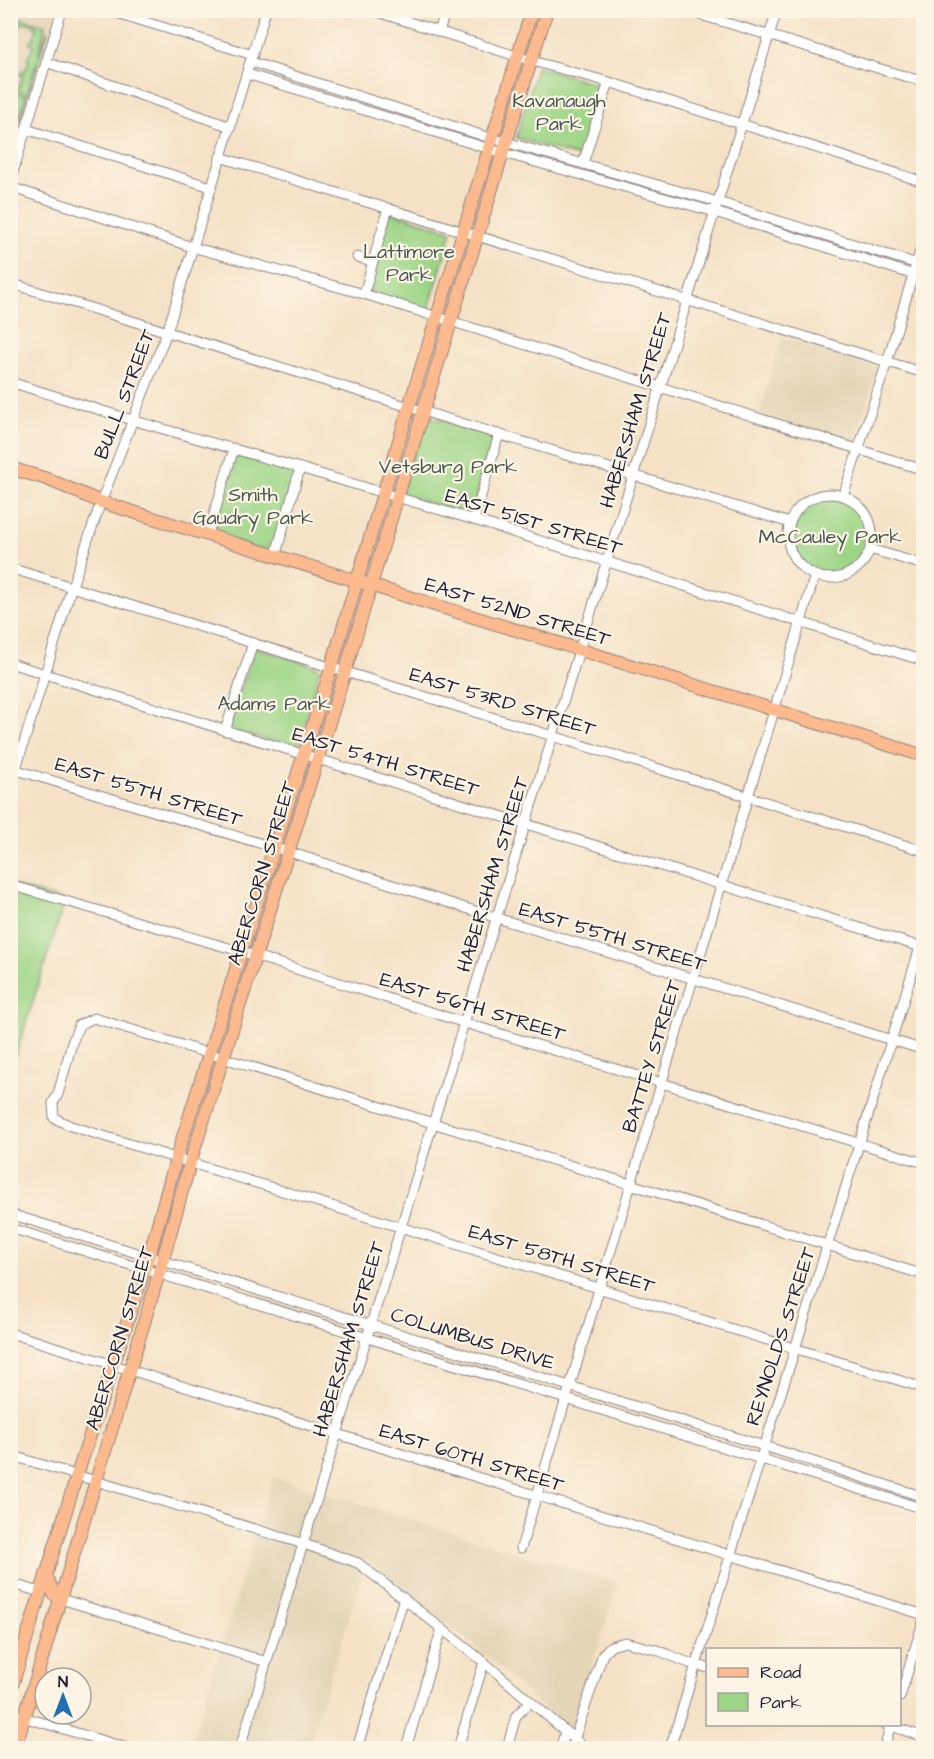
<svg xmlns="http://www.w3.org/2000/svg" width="934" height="1759" font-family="'Architects Daughter',sans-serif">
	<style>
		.built { fill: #e4d5b7 }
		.green { fill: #9dd586; stroke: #607c60; stroke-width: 1.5 }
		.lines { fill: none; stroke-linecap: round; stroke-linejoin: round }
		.minor-casing { stroke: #8c8280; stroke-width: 11 }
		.major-casing { stroke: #8c8280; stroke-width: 14 }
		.minor { stroke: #fff; stroke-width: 9 }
		.major { stroke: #fcba8e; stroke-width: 12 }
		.labels { text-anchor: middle; stroke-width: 4.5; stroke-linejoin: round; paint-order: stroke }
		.park-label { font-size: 20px; fill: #475852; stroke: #fcf5e5 }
		.street-label { font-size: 20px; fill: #22223b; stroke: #fcf5e5 }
	</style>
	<rect width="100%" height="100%" fill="#fcf5e5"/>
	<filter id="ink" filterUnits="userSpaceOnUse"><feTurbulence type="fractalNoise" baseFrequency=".0167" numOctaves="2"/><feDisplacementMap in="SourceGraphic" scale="12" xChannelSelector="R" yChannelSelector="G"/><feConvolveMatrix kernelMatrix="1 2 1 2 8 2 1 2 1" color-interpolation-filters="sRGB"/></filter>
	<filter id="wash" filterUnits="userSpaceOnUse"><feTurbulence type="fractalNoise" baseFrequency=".008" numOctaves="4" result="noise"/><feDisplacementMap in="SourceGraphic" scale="24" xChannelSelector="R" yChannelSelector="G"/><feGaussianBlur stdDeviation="1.35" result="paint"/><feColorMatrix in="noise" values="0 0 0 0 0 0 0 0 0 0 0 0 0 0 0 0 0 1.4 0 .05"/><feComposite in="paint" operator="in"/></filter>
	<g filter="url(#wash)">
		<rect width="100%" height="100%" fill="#f5e2c6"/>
		<g class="built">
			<polygon points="11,11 57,11 11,161"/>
			<polygon points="782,338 878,368 855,443 759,414"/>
			<polygon points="273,1477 618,1584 571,1733 489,1658 367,1559 308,1748 190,1748"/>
		</g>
		<g class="green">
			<polygon points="21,18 45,25 38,55 48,29 48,32 20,121 37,62 27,94 11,87 19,87 23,75 20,74 21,71 26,70 29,60 27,59 34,46 30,42 31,40 33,40 37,28 34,27 35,25 25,22 24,24 21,23 17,35 15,35"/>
			<polygon points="537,66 603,86 582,158 516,138"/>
			<polygon points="11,90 26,96 11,141 10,141"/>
			<polygon points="390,212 452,231 428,312 367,292"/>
			<polygon points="425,415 494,436 471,515 401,495"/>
			<polygon points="234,448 300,468 276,554 208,534"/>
			<circle cx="830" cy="536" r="42"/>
			<polygon points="255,647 320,668 297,749 228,729"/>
			<polygon points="11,885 65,901 11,1070"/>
		</g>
	</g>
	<g filter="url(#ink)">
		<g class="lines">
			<defs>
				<g id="minor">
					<polyline points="107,10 253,55"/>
					<polyline points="371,10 532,61 609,82 924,182"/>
					<polyline points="684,10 924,82"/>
					<polyline points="439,32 446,10"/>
					<polyline points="46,62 231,127"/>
					<polyline points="251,62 484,136 718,202 924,266"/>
					<polyline points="247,74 503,153 715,212 924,278"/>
					<polyline points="924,91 924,107"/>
					<polyline points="26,129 211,187"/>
					<polyline points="220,157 924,373"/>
					<polyline points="583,163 609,82"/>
					<polyline points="10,182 62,10"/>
					<polyline points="10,187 192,247 364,294 924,470"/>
					<polyline points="357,257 373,262"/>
					<polyline points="10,283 409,407 790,523"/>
					<polyline points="364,294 388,208"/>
					<polyline points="10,382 132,420 300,468 474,520 924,661"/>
					<circle cx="830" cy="536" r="42"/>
					<polyline points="843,496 887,362 924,238"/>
					<polyline points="474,520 499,434"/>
					<polyline points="208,534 234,448"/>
					<polyline points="870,549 924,565"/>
					<polyline points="276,554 300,468"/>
					<polyline points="10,568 924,851"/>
					<polyline points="10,663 924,948"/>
					<polyline points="225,731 253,643"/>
					<polyline points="10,768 289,852 497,918 924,1050"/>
					<polyline points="10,788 72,586 101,502 167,332 266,10"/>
					<polyline points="10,885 243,952 465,1023 924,1163"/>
					<polyline points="10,1214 764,1446 924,1497"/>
					<polyline points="10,1228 924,1509"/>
					<polyline points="924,1275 94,1018 79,1025 72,1043 58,1094 53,1103 54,1118 71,1126 924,1388"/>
					<polyline points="10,1333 924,1615"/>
					<polyline points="10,1455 304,1544 358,1563 484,1662 585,1748"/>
					<polyline points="521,1548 815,575"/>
					<polyline points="10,1583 40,1592"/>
					<polyline points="61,1599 267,1662"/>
					<polyline points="900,1697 924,1619"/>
					<polyline points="10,1713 127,1748"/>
					<polyline points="885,1724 924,1737"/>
					<polyline points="574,1740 603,1654 611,1646 625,1642 657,1650 689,1663 708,1668"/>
					<polyline points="240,1748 777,10"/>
					<polyline points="357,1748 404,1598"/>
					<polyline points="406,1748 442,1628"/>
					<polyline points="458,1748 484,1662"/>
					<polyline points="507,1748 516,1716 530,1702"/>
					<polyline points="560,1748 565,1733"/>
					<path d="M670,1748c84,-271 171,-542 254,-814"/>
					<polyline points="884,1748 891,1724"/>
				</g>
				<g id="major">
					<polyline points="10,468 47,479 101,502 924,756"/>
					<polyline points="46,1575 54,1594 61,1599"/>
					<polyline points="10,1692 77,1475 149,1256 176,1159 331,668 409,407 532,10"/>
					<polyline points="15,1748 159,1273 190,1163 345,672 423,412 547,10"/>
				</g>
			</defs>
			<use href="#minor" class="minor-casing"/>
			<use href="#major" class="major-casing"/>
			<use href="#minor" class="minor"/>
			<use href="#major" class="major"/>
		</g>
	</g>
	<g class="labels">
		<g class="park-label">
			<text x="559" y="107">Kavanaugh<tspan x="559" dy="23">Park</tspan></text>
			<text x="409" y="258">Lattimore<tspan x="409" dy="23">Park</tspan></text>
			<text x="448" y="473">Vetsburg Park</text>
			<text x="253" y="501">Smith<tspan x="253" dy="23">Gaudry Park</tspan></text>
			<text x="830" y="543">McCauley Park</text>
			<text x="274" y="710">Adams Park</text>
		</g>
		<g class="street-label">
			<text transform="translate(124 394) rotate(-69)" y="7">BULL STREET</text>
			<text transform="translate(635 410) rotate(-73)" y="7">HABERSHAM STREET</text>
			<text transform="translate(534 521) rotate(17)" y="7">EAST 51ST STREET</text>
			<text transform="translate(518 611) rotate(17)" y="7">EAST 52ND STREET</text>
			<text transform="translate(503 701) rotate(17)" y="7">EAST 53RD STREET</text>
			<text transform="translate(386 761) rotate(17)" y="7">EAST 54TH STREET</text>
			<text transform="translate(149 791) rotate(17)" y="7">EAST 55TH STREET</text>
			<text transform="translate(261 873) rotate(-73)" y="7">ABERCORN STREET</text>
			<text transform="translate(492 874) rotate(-73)" y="7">HABERSHAM STREET</text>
			<text transform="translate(613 936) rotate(17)" y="7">EAST 55TH STREET</text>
			<text transform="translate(473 1006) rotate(17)" y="7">EAST 56TH STREET</text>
			<text transform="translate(651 1056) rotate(-73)" y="7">BATTEY STREET</text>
			<text transform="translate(562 1258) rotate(17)" y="7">EAST 58TH STREET</text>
			<text transform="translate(780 1336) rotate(-72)" y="7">REYNOLDS STREET</text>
			<text transform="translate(119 1338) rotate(-73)" y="7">ABERCORN STREET</text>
			<text transform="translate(473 1338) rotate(17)" y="7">COLUMBUS DRIVE</text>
			<text transform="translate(348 1339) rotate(-73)" y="7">HABERSHAM STREET</text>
			<text transform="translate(472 1457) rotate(17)" y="7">EAST 60TH STREET</text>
		</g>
	</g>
	<rect width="934" height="1759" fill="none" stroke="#fcf5e5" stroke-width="36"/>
	<rect x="706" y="1648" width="195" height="78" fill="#fcf5e5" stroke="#a5a1a1" stroke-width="1.5"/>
	<rect x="718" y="1668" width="30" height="9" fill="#fcba8e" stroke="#a5a1a1" stroke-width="1.5"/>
	<text x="760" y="1678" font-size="18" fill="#22223b">Road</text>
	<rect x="718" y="1693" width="30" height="18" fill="#9dd586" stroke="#a5a1a1" stroke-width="1.5"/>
	<text x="760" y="1708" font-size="18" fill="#22223b">Park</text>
	<g transform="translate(63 1696)"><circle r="28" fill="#fcf5e5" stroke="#a5a1a1" stroke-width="1.5"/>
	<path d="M0-4.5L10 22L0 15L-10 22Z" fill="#1f6fb2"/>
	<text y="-9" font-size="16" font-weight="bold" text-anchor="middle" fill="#22223b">N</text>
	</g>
</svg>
